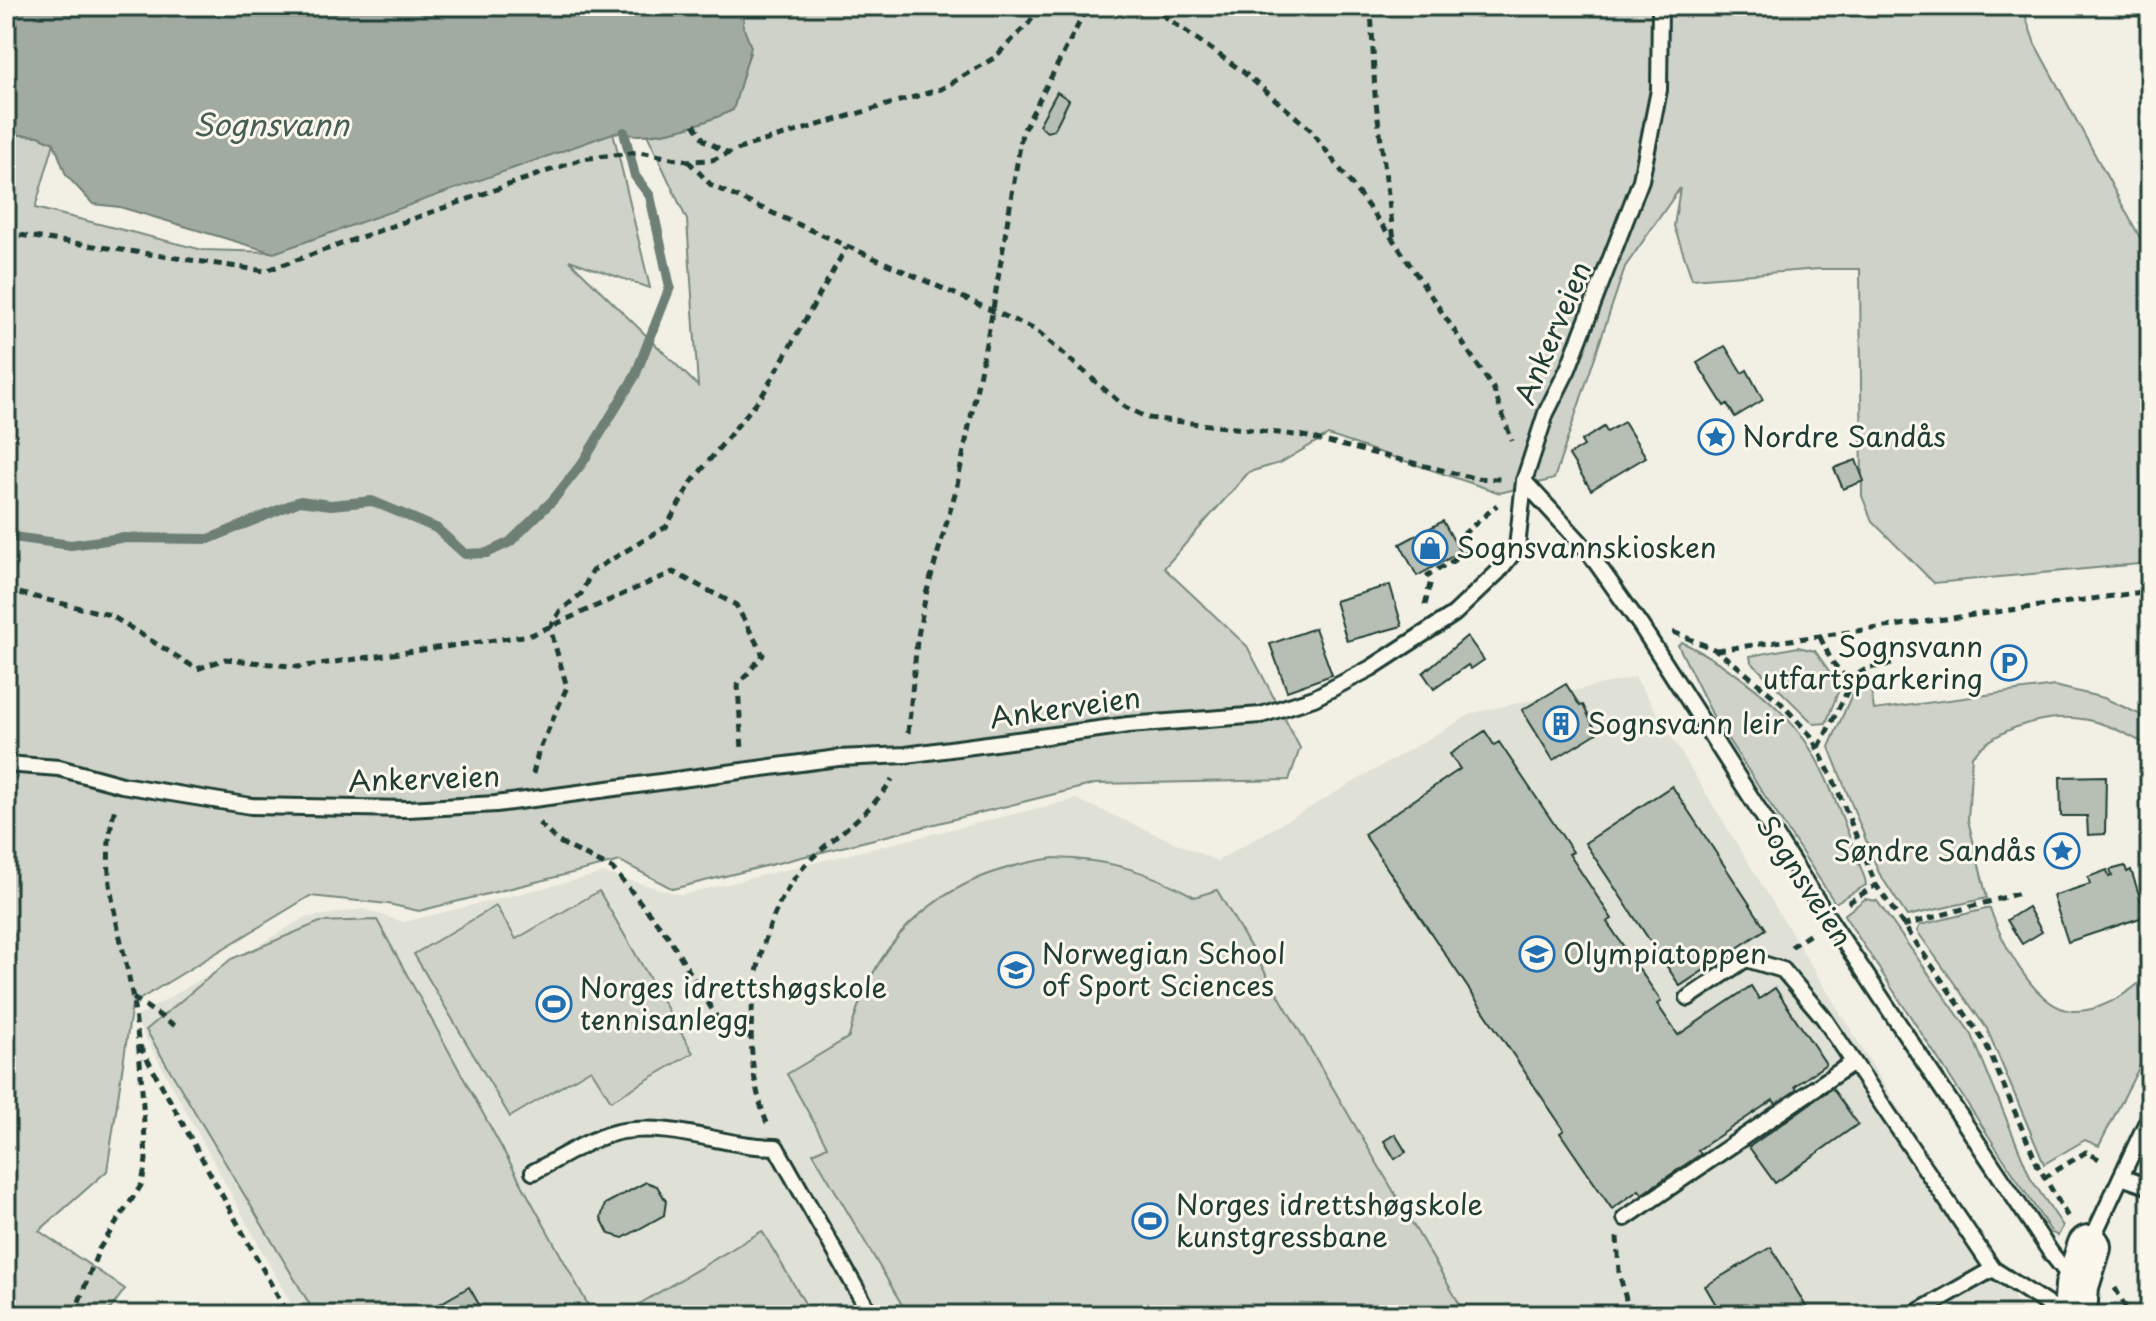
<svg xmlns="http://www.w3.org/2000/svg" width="2156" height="1321" font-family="'Playpen Sans',sans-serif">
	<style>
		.built { fill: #e0e1d6 }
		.green { fill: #cfd2c8; stroke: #77887e; stroke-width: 2 }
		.water { fill: #a2aba1; stroke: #6e7f75; stroke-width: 2 }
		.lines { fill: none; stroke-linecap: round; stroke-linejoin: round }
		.stream { stroke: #6e7f75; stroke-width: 10 }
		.building { fill: #b7beb3; stroke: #1f3d34; stroke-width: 2 }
		.lane-casing { stroke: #1f3d34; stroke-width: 20 }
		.secondary-casing { stroke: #1f3d34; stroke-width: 48 }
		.path { stroke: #1f3d34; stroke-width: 5; stroke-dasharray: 8 6; stroke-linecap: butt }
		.lane { stroke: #fbf7ec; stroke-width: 14 }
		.secondary { stroke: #fbf7ec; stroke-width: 42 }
		.labels { text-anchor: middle; stroke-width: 6; stroke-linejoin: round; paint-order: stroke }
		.street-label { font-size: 28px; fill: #1f3d34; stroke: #fbf7ec }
		.poi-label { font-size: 28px; fill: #1f3d34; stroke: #fbf7ec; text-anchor: start }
		.water-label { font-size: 30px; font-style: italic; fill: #465e55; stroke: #fbf7ec }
	</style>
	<rect width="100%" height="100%" fill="#f2f0e5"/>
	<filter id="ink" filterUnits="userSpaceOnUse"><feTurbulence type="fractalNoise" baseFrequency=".0125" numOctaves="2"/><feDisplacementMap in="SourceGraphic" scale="16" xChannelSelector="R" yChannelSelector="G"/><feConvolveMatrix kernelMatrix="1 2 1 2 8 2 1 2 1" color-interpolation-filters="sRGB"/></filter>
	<g filter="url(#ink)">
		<polygon class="built" points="1635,677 2025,1315 297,1315 135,1018 304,918 363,909 404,922 604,873 681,895 1076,799 1217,861 1473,713"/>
		<g class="green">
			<path d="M744,6h1278l13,38 115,212v301l-11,7 -205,19 -62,-62 -10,-25 -2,-227h-41l-127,10 -18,-53 6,-38 -55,79 -71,212 -54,14 -172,-58 -48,28 -31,9 -85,96 83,78 53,102 -11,32 -194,4 -422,105 -53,-28 -201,50 -31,-7 -78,-8 -178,108 -25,167 -68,60 86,58 -19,26h-100v-1181l33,2 15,7 -19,65 168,42 71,2 339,-120 37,156 -81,-28 129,126 -11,-166 -40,-86c32,-5 63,-11 88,-30l3,-23 12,-28 -7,-27z"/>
			<path d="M1682,642c48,24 104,64 131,111 22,39 36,84 52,126l1,6 -31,18 -121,-185 -36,-73z"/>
			<polygon points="1798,647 1815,651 1840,687 1826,723 1814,724 1751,662 1750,656"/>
			<path d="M1869,676l5,34 181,-24 49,12 46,21v27c-15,-7 -30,-16 -45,-21 -44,-17 -102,-2 -133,31l-4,64 19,78 -80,18 -28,-43 -50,-126 23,-53z"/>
			<path d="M1054,858c54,1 94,13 141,39l22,-7 249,425h-558l-95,-162 14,-7 -40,-72 62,-37c26,-106 98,-164 205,-179z"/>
			<polygon points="599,891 693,1053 611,1101 591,1069 510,1117 414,954 496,906 516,939"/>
			<polygon points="1865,899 1877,901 1972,1035 2031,1179 2063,1226 2058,1236 2052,1233 1844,915"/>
			<path d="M1990,908c10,31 45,101 83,103 29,1 57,-19 77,-37v72l-51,100 -14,-6 -41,24 -57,-135 -70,-98 3,-6z"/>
			<polygon points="377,920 588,1305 571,1315 316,1315 146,1030 231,959 320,922"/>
			<polygon points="762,1231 812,1315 621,1315"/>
		</g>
		<path class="water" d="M6,6h738l-1,20 8,21 -18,63c-28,13 -64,25 -95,25 -9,0 -16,-3 -25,-2l-339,120 -154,-46 -27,-3 -27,-29 -12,-32 -15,-7 -33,-2z"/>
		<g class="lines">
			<polyline class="stream" points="6,536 71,545 121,538 209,539 300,501 331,505 372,501 436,528 465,554 487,553 510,542 553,500 583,462 635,376 670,287 650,196 635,176 624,132"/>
		</g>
		<g class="building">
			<polygon points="1057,92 1069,100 1054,130 1047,132 1039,125"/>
			<polygon points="1725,346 1742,373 1747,370 1763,400 1735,417 1727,404 1724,406 1697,363"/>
			<polygon points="1624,422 1646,457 1591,490 1569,455 1584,446 1581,441 1604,427 1607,432"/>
			<polygon points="1856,460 1864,481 1843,489 1834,468"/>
			<polygon points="1443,521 1460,552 1417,576 1400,544"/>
			<polygon points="1390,585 1402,626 1347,641 1335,601"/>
			<polygon points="1315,628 1332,675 1287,691 1270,644"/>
			<polygon points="1467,636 1484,660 1471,669 1468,665 1434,689 1423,673"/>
			<polygon points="1566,684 1580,706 1583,705 1597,733 1553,760 1522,710"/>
			<polygon points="1485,731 1494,745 1499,742 1573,852 1569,854 1612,919 1607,922 1661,1001 1657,1004 1678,1035 1751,986 1759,999 1775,988 1826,1064 1795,1086 1797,1090 1776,1104 1773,1100 1698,1150 1701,1154 1642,1194 1639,1190 1612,1209 1560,1133 1564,1130 1364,834 1460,769 1450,754"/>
			<polygon points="2106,776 2105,834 2088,835 2087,816 2061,816 2060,777"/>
			<polygon points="1672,786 1766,929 1680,986 1585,843"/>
			<polygon points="2125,866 2127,872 2131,870 2146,916 2068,942 2053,896 2090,884 2088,877 2107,870 2109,877 2112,876 2110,870"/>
			<polygon points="2028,907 2042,932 2022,944 2007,920"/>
			<polygon points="1832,1088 1858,1124 1775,1183 1749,1147"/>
			<polygon points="1395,1134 1406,1152 1395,1159 1384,1141"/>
			<polygon points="646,1182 657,1186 666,1201 664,1215 623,1238 609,1234 601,1218 605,1204"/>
			<polygon points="1771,1247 1811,1315 1722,1315 1705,1286"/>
			<polygon points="469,1287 485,1315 425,1315 424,1313"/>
		</g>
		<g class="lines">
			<defs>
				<g id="lane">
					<polyline points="1524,481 1588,551 1641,626 1827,916 2051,1253 2073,1281"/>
					<polyline points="6,764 59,768 122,785 251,806 408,809 496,804 838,758 906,755 1128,725 1261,715 1314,698 1371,668 1454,614 1498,572 1517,548 1524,481 1546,413 1568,369 1641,180 1659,90 1660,6"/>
					<polyline points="1688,998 1746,959 1783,970 1823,1017 1993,1269 2064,1315"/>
					<path d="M533,1172c28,-14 59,-36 90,-41 52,-8 102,16 153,16l95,168"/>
					<polyline points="2121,1177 2150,1187"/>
					<polyline points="1625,1218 1852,1063"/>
					<polyline points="2090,1243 2150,1115"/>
					<polyline points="1912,1315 1993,1269"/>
				</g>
				<polyline id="secondary" points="2075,1315 2077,1286 2089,1247"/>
			</defs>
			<use href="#lane" class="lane-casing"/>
			<use href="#secondary" class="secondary-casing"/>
			<g class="path">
				<polyline points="1150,6 1242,71 1310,129 1394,241 1493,388 1512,441"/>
				<polyline points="1371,6 1375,95 1394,240"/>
				<polyline points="694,124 704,140 727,153"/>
				<polyline points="688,161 712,186 1036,330 1125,407 1148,418 1304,436 1474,478 1500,479"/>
				<polyline points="6,233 265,271 582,159 639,152 688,161 712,160 747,146 941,89 994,58 1029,23 1040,6"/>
				<polyline points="6,590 110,615 197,669 225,659 298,667 531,635 673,572 736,605 763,655 738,685 742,750"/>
				<polyline points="1425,605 1431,580 1428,575 1467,553 1459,538 1497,505"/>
				<polyline points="1673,632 1716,650 1736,665 1780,702 1811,736 1834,781 1876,885 1986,1044 2038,1166 2069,1219"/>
				<polyline points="1820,637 1832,662 1850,682"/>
				<polyline points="1717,650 2150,591"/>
				<polyline points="908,733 917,641 926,594 956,490 993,309 1022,133 1088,6"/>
				<polyline points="1819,747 1855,676 1868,668 1892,664"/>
				<polyline points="533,774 538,753 567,687 550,628 560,611 581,594 592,571 666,527 691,483 763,394 846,248"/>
				<polyline points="539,823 557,841 613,869 668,936 725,1031 735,1036 751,1036"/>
				<polyline points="1848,903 1876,885"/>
				<polyline points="1902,926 2020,893"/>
				<polyline points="1791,947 1812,933"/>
				<polyline points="133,998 177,1027"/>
				<polyline points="140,1046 288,1315"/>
				<path d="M767,1123c-31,-75 -16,-202 42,-262 27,-27 64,-49 83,-82"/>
				<polyline points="2044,1178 2086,1152 2101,1160"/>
				<polyline points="1617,1237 1619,1272 1630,1315"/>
				<polyline points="2115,1288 2130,1315"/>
				<path d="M74,1315l25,-66 43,-65 4,-24c-3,-53 -5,-107 -13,-160 -10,-67 -38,-127 -17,-195"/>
			</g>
			<use href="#lane" class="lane"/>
			<use href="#secondary" class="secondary"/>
		</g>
	</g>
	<defs>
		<symbol id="sight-ring" viewBox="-11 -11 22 22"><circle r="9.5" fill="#fbf7ec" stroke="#1f6fb2" stroke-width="1.5"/><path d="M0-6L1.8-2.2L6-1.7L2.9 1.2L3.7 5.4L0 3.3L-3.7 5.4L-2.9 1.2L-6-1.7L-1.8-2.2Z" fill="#1f6fb2"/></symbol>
		<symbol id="shop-ring" viewBox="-11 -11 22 22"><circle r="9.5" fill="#fbf7ec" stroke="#1f6fb2" stroke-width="1.5"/><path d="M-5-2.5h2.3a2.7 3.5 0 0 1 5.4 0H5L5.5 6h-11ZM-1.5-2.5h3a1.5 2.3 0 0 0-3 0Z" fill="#1f6fb2"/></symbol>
		<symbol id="parking-ring" viewBox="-11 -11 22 22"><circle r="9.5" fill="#fbf7ec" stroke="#1f6fb2" stroke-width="1.5"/><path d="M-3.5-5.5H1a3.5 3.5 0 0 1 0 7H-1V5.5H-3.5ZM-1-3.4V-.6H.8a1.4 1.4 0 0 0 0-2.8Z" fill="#1f6fb2"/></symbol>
		<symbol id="building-ring" viewBox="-11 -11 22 22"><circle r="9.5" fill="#fbf7ec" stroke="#1f6fb2" stroke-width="1.5"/><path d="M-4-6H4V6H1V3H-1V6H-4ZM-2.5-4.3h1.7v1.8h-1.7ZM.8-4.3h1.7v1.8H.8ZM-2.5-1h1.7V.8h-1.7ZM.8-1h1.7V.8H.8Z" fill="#1f6fb2"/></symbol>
		<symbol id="university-ring" viewBox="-11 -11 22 22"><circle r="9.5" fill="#fbf7ec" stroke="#1f6fb2" stroke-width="1.5"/><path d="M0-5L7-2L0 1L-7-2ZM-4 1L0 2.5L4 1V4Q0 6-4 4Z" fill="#1f6fb2"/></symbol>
		<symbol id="stadium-ring" viewBox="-11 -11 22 22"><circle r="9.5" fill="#fbf7ec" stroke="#1f6fb2" stroke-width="1.5"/><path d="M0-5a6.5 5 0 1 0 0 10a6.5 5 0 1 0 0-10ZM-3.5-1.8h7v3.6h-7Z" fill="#1f6fb2"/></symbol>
	</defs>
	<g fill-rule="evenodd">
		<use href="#sight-ring" x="1696" y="417" width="40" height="40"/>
		<use href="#shop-ring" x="1410" y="528" width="40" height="40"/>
		<use href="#parking-ring" x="1989" y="643" width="40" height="40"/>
		<use href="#building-ring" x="1541" y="704" width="40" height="40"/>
		<use href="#sight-ring" x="2042" y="831" width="40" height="40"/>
		<use href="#university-ring" x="1517" y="934" width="40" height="40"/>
		<use href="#university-ring" x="996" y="950" width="40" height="40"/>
		<use href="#stadium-ring" x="534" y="984" width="40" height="40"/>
		<use href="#stadium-ring" x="1130" y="1201" width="40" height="40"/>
	</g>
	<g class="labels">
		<g class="street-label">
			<text transform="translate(1553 333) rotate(-67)" y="10">Ankerveien</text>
			<text transform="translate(1065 708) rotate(-8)" y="10">Ankerveien</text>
			<text transform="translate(424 779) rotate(-2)" y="10">Ankerveien</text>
			<text transform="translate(1804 881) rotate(57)" y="10">Sognsveien</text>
		</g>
		<g class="poi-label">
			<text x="1742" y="447">Nordre Sandås</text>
			<text x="1456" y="558">Sognsvannskiosken</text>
			<text x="1983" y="657" text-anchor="end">Sognsvann<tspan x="1983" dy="32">utfartsparkering</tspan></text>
			<text x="1587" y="734">Sognsvann leir</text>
			<text x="2036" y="861" text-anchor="end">Søndre Sandås</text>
			<text x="1042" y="964">Norwegian School<tspan x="1042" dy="32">of Sport Sciences</tspan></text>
			<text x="1563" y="964">Olympiatoppen</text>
			<text x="580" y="998">Norges idrettshøgskole<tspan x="580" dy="32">tennisanlegg</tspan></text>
			<text x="1176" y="1215">Norges idrettshøgskole<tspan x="1176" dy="32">kunstgressbane</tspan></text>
		</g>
		<g class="water-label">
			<text x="271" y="136">Sognsvann</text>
		</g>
	</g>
	<rect width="2156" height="1321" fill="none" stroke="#fbf7ec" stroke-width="32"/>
	<rect x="16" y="16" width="2124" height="1289" fill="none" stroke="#1f3d34" stroke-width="3" filter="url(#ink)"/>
</svg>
